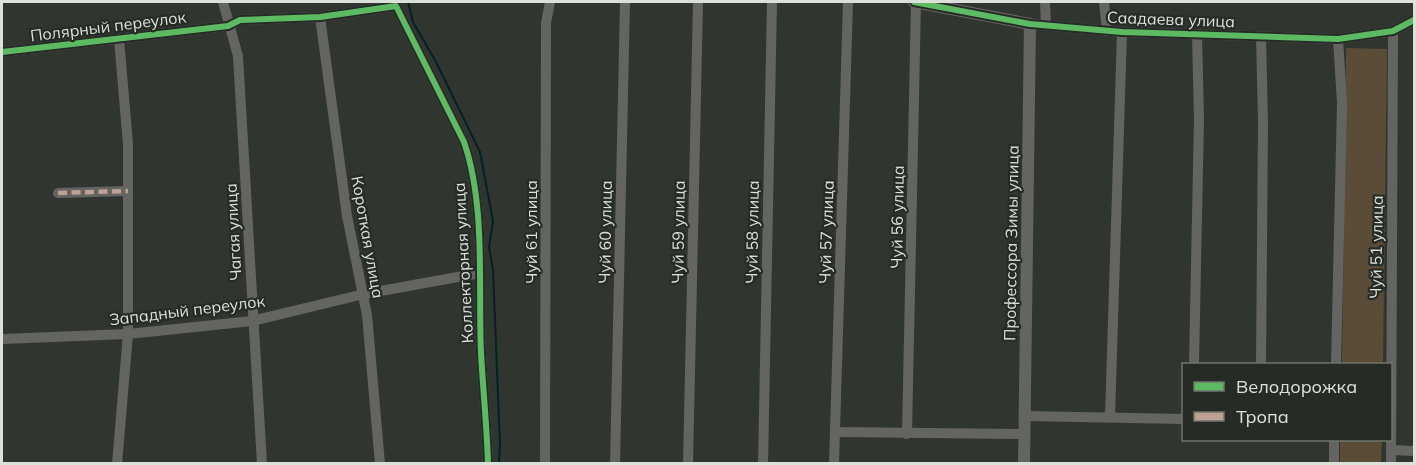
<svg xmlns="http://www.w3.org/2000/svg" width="1416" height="465" font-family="Mulish,sans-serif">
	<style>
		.green { fill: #5b4c37 }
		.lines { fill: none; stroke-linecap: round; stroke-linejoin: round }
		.stream { stroke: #042125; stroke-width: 2 }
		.minor { stroke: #646563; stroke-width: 10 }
		.tertiary { stroke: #646563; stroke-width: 12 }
		.quiet { stroke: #bda197; stroke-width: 4.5; stroke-dasharray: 9 4.5; stroke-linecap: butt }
		.cycleway-casing { stroke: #262c25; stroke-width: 10 }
		.cycleway { stroke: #5cba63; stroke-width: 6 }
		.labels { text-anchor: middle; stroke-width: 4.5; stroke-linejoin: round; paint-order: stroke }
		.street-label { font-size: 16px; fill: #dce0db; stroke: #262c25 }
	</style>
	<rect width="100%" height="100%" fill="#313530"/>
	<g class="green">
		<polygon points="1346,48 1387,49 1383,364 1342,364"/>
		<polygon points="1340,440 1382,440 1381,463 1340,463"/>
	</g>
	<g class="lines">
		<polyline class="stream" points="408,2 413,22 436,62 480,152 493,221 489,247 493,270 500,445 499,464"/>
		<g class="minor">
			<polyline points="223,2 238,56 262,464"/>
			<polyline points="1045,2 1046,25"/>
			<polyline points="1104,2 1107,31"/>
			<polyline points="320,17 347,216 367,315 380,464"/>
			<polyline points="1030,24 1122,32 1338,39 1393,31 1414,20"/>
			<polyline points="1261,36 1263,123 1261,364"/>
			<path d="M2,52l226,-26 12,-6 80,-3 76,-11 68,136c22,64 14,144 17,211 2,37 6,74 7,111"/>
			<polyline points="58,193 128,191"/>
			<polyline points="2,339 128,334 252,321 364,294 480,273"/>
			<polyline points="1194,364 1199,119 1197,35"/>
			<polyline points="1336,364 1342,103 1338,39"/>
			<polyline points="1024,416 1184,419"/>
			<polyline points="1110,417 1122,32"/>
			<polyline points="836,432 1024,434"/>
			<polyline points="907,434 916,2"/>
			<polyline points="1392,450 1414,451"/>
			<polyline points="117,464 128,334 128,144 119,39"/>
			<polyline points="545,464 546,23 550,2"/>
			<polyline points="615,464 625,2"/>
			<polyline points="688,464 698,2"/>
			<polyline points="763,464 772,2"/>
			<polyline points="834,464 848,2"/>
			<polyline points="1334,464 1334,440"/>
			<polyline points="1391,464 1393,31"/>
		</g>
		<polyline class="tertiary" points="914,2 1030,24 1024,464"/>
		<polyline class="quiet" points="58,193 128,191"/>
		<defs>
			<g id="cycleway">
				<polyline points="914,2 1030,24 1122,32 1338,39 1393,31 1414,20"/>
				<path d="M2,52l226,-26 12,-6 80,-3 76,-11 68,136c22,64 14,144 17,211 2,37 6,74 7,111"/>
			</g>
		</defs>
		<use href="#cycleway" class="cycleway-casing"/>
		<use href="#cycleway" class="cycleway"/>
	</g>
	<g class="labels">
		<g class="street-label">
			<text transform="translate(1171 19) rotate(2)" y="6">Саадаева улица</text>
			<text transform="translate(108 26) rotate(-7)" y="6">Полярный переулок</text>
			<text transform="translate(897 217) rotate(-89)" y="6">Чуй 56 улица</text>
			<text transform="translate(233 232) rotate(-93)" y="6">Чагая улица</text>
			<text transform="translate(531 232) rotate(-90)" y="6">Чуй 61 улица</text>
			<text transform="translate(605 232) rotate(-89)" y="6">Чуй 60 улица</text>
			<text transform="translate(678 232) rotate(-89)" y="6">Чуй 59 улица</text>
			<text transform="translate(752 232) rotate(-89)" y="6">Чуй 58 улица</text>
			<text transform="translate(826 232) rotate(-88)" y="6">Чуй 57 улица</text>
			<text transform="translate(368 237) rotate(80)" y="6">Короткая улица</text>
			<text transform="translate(1011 243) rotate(-89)" y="6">Профессора Зимы улица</text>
			<text transform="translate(1376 247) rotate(-89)" y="6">Чуй 51 улица</text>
			<text transform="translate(463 263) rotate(-93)" y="6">Коллекторная улица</text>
			<text transform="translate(187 310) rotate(-7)" y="6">Западный переулок</text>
		</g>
	</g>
	<rect width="1416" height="465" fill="none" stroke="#dce0db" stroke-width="6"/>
	<rect x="1182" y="363" width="210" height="78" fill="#262c25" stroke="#6f746e" stroke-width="1.5"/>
	<rect x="1194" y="382" width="30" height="9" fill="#5cba63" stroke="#6f746e" stroke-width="1.5"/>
	<text x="1236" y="393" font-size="18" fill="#dce0db">Велодорожка</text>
	<rect x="1194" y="412" width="30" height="9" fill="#bda197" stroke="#6f746e" stroke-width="1.5"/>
	<text x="1236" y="423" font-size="18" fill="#dce0db">Тропа</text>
</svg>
